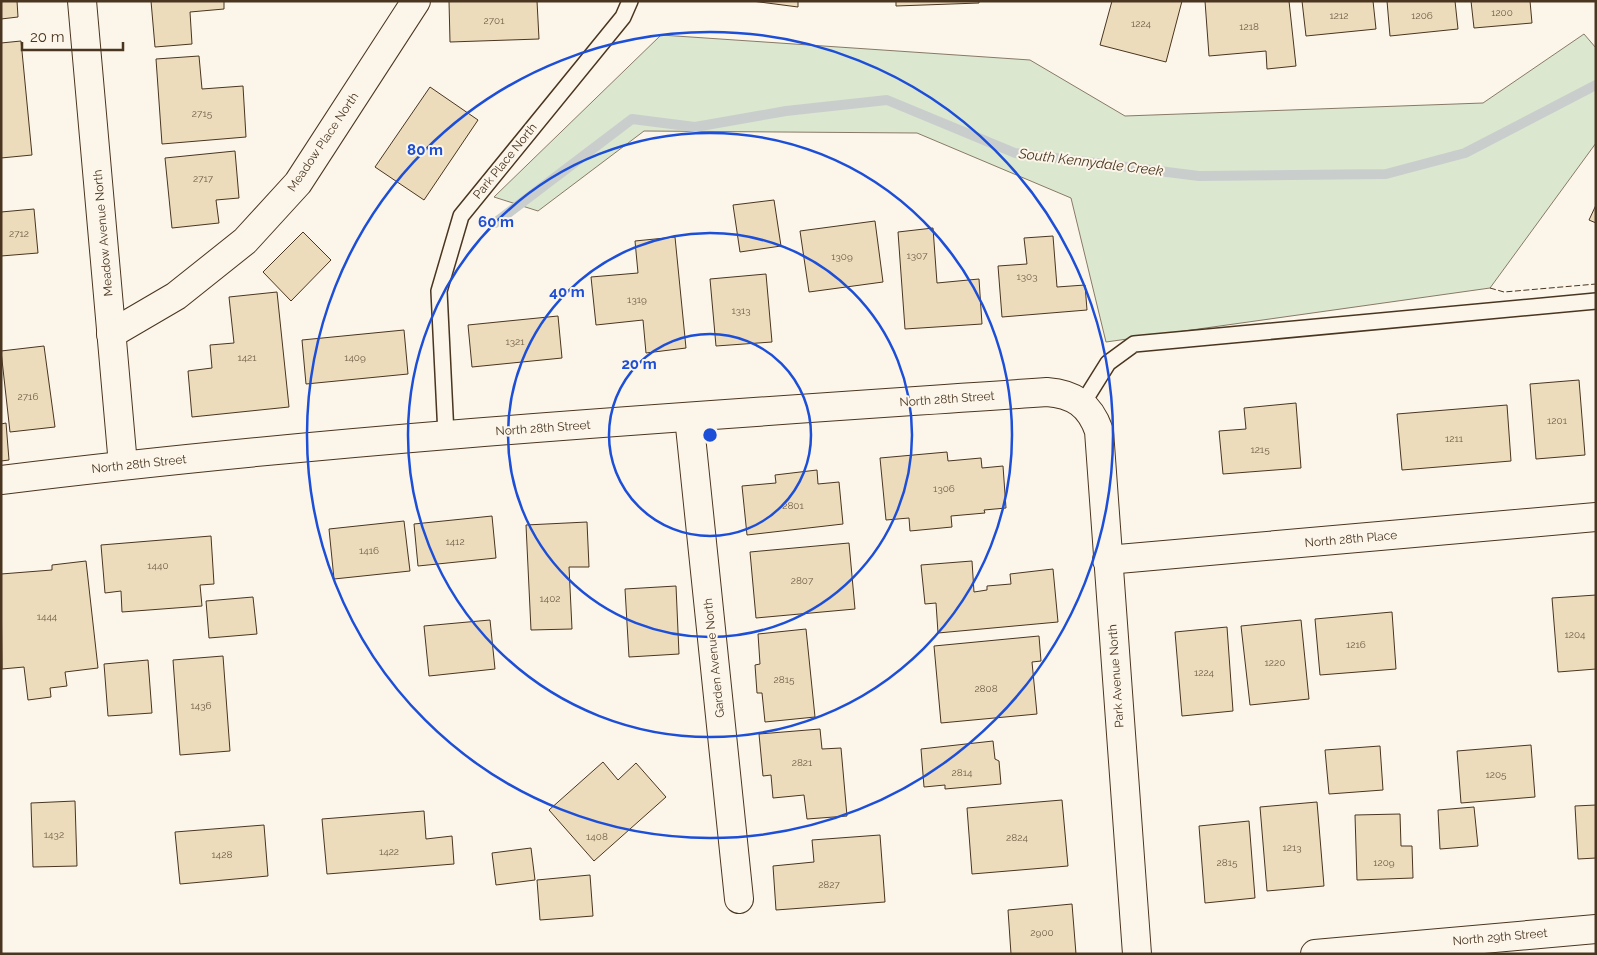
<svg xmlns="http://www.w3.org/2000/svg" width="1597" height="955" font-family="Raleway,sans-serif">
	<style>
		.green { fill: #dce7d0; stroke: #887966 }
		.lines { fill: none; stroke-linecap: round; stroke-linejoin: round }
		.stream { stroke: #c9cecd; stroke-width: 10 }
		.building { fill: #ecdcbc; stroke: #4a3520 }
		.lane-casing { stroke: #4a3520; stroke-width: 18 }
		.street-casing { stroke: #4a3520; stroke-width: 30 }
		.lane { stroke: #fbf6e9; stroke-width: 15 }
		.street { stroke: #fbf6e9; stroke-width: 28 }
		.fence { stroke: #4a3520; stroke-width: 1; stroke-dasharray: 6 2.5; stroke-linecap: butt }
		.ring { fill: none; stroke: #1d4ed8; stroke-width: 2.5 }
		.labels { text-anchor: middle; stroke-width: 4; stroke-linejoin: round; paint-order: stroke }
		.number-label { font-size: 10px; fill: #725f47 }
		.street-label { font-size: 12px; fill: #4a3520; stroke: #fbf6e9 }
		.water-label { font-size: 14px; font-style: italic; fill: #4a3520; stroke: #fbf6e9 }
		.centre { fill: #1d4ed8; stroke: #fbf6e9; stroke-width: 2.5 }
		.ring-label { font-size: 15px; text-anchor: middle; font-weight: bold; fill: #1d4ed8; stroke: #fbf6e9; stroke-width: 4; stroke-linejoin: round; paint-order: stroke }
	</style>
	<rect width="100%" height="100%" fill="#fbf6e9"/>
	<polygon class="green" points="1584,34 1596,48 1596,143 1490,288 1106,342 1071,198 917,133 644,131 538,211 494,197 661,35 1030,60 1125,116 1483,103"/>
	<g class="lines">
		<polyline class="stream" points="495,223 632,119 695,127 786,111 887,100 1015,153 1199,176 1386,174 1465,153 1596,85"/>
	</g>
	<g class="building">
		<polygon points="1,1 17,1 18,17 1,19"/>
		<polygon points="151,1 224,1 224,9 190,12 192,44 155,47"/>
		<polygon points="449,1 537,1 539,39 450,42"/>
		<polygon points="752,1 798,1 798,7"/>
		<polygon points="896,1 979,1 979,3 896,6"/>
		<polygon points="1112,1 1182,1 1166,62 1100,45"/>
		<polygon points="1205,1 1289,1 1296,66 1267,69 1266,51 1209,56"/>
		<polygon points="1302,1 1373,1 1376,29 1306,36"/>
		<polygon points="1387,1 1455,1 1458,29 1390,36"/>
		<polygon points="1471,1 1530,1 1532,23 1474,28"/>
		<polygon points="21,41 32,155 1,158 1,43"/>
		<polygon points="199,56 202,89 243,86 246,137 162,144 156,59"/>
		<polygon points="430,87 478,120 424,200 375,167"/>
		<polygon points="235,151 239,198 216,200 219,223 172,228 165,158"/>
		<polygon points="774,200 781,246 740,252 733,205"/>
		<polygon points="1596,205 1596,223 1589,220"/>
		<polygon points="34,209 38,253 1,256 1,212"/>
		<polygon points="875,221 883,282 809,292 800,231"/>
		<polygon points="933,228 937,283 979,279 982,324 905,329 898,232"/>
		<polygon points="303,232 331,260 291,301 263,272"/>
		<polygon points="1053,236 1057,287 1085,285 1087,310 1002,317 998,266 1027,264 1024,238"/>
		<polygon points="675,237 686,348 646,353 643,320 596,325 591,277 638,273 635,241"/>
		<polygon points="766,274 772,342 716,346 710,279"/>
		<polygon points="277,292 289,407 192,417 188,371 212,368 210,345 234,343 229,297"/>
		<polygon points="558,316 562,358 472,367 468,325"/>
		<polygon points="404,330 408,374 306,384 302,340"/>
		<polygon points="44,346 55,427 10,432 1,351"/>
		<polygon points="1579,380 1585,455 1536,459 1530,384"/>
		<polygon points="1296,403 1301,468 1223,474 1219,431 1246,429 1244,408"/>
		<polygon points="1507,405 1511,461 1402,470 1397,414"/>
		<polygon points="6,423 9,460 1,461 1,424"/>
		<polygon points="947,452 948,461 981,458 982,468 1003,466 1006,508 984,510 985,513 951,516 952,527 910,531 909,518 886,520 880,458"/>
		<polygon points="817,470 818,484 839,482 843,524 747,535 742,486 776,483 775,475"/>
		<polygon points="492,516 496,558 418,566 414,524"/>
		<polygon points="404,521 410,571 334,579 329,529"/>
		<polygon points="587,522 589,567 569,567 572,629 531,630 526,525"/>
		<polygon points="211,536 214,584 200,585 202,606 122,612 121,591 105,593 101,545"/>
		<polygon points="849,543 855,609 756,618 750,552"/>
		<polygon points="86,561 98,668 65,672 67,686 50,688 51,697 28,700 24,667 2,669 1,574 52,570 52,565"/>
		<polygon points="972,561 974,592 987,590 987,586 1011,584 1010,574 1053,569 1058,622 938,633 936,603 925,604 921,565"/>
		<polygon points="676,586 679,654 629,657 625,589"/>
		<polygon points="1596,595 1596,669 1558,672 1552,598"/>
		<polygon points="253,597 257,634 209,638 206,601"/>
		<polygon points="1392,612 1396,669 1320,675 1315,619"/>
		<polygon points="490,620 495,669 429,676 424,626"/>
		<polygon points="1301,620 1309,699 1250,705 1241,626"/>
		<polygon points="1227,627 1233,711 1182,716 1175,632"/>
		<polygon points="806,629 815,717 765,722 762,693 757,693 755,665 760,664 758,634"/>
		<polygon points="1039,636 1041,661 1032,662 1037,714 941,723 934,646"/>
		<polygon points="223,656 230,751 180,755 173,660"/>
		<polygon points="148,660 152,713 108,716 104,664"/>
		<polygon points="820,729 822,749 841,748 847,816 807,819 804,795 773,798 771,775 763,776 759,734"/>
		<polygon points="993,741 995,759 999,761 1001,784 945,789 945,785 924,787 921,749"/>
		<polygon points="1531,745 1535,797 1461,803 1457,751"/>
		<polygon points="1380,746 1383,790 1329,794 1325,750"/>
		<polygon points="603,762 618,780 636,763 666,797 594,861 549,810"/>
		<polygon points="1062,800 1068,866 972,874 967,808"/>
		<polygon points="75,801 77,866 33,867 31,803"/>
		<polygon points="1317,802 1324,886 1267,891 1260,807"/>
		<polygon points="1596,805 1596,858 1578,859 1575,806"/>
		<polygon points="1474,807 1478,846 1440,849 1438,810"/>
		<polygon points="424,811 426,839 452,836 454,864 327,874 322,819"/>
		<polygon points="1400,814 1401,846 1412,846 1413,878 1357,880 1355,815"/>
		<polygon points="1249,821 1255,898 1205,903 1199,826"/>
		<polygon points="264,825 268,876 180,884 175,832"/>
		<polygon points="880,835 885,902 776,910 773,866 814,862 812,840"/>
		<polygon points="531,848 535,880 496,885 492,853"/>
		<polygon points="590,875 593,916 540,920 537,880"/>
		<polygon points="1072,904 1076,954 1011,954 1008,910"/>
	</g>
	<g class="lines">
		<defs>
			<g id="lane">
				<polyline points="1083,403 1108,363 1134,344 1596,301"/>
				<polyline points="446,435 439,291 461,216 623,17 630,1"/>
			</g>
			<g id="street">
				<polyline points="82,1 123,465"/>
				<polyline points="111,334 176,296 245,241 298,183 416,1"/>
				<polyline points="689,417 739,899"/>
				<path d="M1,480c347,-43 697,-64 1046,-88 27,2 43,13 52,39l38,523"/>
				<polyline points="1107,560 1596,517"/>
				<polyline points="1315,954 1596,929"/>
			</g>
		</defs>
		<use href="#lane" class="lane-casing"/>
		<use href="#street" class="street-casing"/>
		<use href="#lane" class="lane"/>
		<use href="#street" class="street"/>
		<polyline class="fence" points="1490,288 1504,292 1596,284"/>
	</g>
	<g class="ring">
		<circle cx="710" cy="435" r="101"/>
		<circle cx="710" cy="435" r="202"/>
		<circle cx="710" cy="435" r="302"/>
		<circle cx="710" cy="435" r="403"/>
	</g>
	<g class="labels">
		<g class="number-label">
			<text x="1502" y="16">1200</text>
			<text x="1339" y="19">1212</text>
			<text x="1422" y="19">1206</text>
			<text x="494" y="24">2701</text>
			<text x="1141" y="27">1224</text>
			<text x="1249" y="30">1218</text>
			<text x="202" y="117">2715</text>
			<text x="203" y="182">2717</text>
			<text x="19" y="237">2712</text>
			<text x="917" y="259">1307</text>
			<text x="842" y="260">1309</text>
			<text x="1027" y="280">1303</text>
			<text x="637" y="303">1319</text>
			<text x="741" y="314">1313</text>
			<text x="515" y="345">1321</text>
			<text x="247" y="361">1421</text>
			<text x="355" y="361">1409</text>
			<text x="28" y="400">2716</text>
			<text x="1557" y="424">1201</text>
			<text x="1454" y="442">1211</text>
			<text x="1260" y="453">1215</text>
			<text x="944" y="492">1306</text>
			<text x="793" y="509">2801</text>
			<text x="455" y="545">1412</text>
			<text x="369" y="554">1416</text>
			<text x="158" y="569">1440</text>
			<text x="802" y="584">2807</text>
			<text x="550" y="602">1402</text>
			<text x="47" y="620">1444</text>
			<text x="1575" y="638">1204</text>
			<text x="1356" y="648">1216</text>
			<text x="1275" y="666">1220</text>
			<text x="1204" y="676">1224</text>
			<text x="784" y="683">2815</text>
			<text x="986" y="692">2808</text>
			<text x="201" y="709">1436</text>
			<text x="802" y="766">2821</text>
			<text x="962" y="776">2814</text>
			<text x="1496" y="778">1205</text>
			<text x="54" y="838">1432</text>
			<text x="597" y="840">1408</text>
			<text x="1017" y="841">2824</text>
			<text x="1292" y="851">1213</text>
			<text x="389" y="855">1422</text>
			<text x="222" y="858">1428</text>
			<text x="1227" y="866">2815</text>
			<text x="1384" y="866">1209</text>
			<text x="829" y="888">2827</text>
			<text x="1042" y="936">2900</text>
		</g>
		<g class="street-label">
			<text transform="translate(323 142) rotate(-56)" y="4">Meadow Place North</text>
			<text transform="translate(505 161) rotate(-51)" y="4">Park Place North</text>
			<text transform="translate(103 233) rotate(-95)" y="4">Meadow Avenue North</text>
			<text transform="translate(947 399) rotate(-4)" y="4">North 28th Street</text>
			<text transform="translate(543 428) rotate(-4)" y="4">North 28th Street</text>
			<text transform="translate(139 464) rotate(-6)" y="4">North 28th Street</text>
			<text transform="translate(1351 539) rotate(-5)" y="4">North 28th Place</text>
			<text transform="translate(714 658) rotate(-96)" y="4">Garden Avenue North</text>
			<text transform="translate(1116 676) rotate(-94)" y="4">Park Avenue North</text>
			<text transform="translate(1500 937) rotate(-5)" y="4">North 29th Street</text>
		</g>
		<g class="water-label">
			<text transform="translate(1091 162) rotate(7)" y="5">South Kennydale Creek</text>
		</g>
	</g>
	<circle cx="710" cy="435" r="8" class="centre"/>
	<g class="ring-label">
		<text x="425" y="155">80 m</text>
		<text x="496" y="227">60 m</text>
		<text x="567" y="297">40 m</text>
		<text x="639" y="369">20 m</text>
	</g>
	<rect width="1597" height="955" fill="none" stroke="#4a3520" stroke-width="5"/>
	<path d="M22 42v8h101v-8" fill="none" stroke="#4a3520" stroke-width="2.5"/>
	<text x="30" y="42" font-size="15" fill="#4a3520" stroke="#fbf6e9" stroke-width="4" paint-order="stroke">20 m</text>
</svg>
